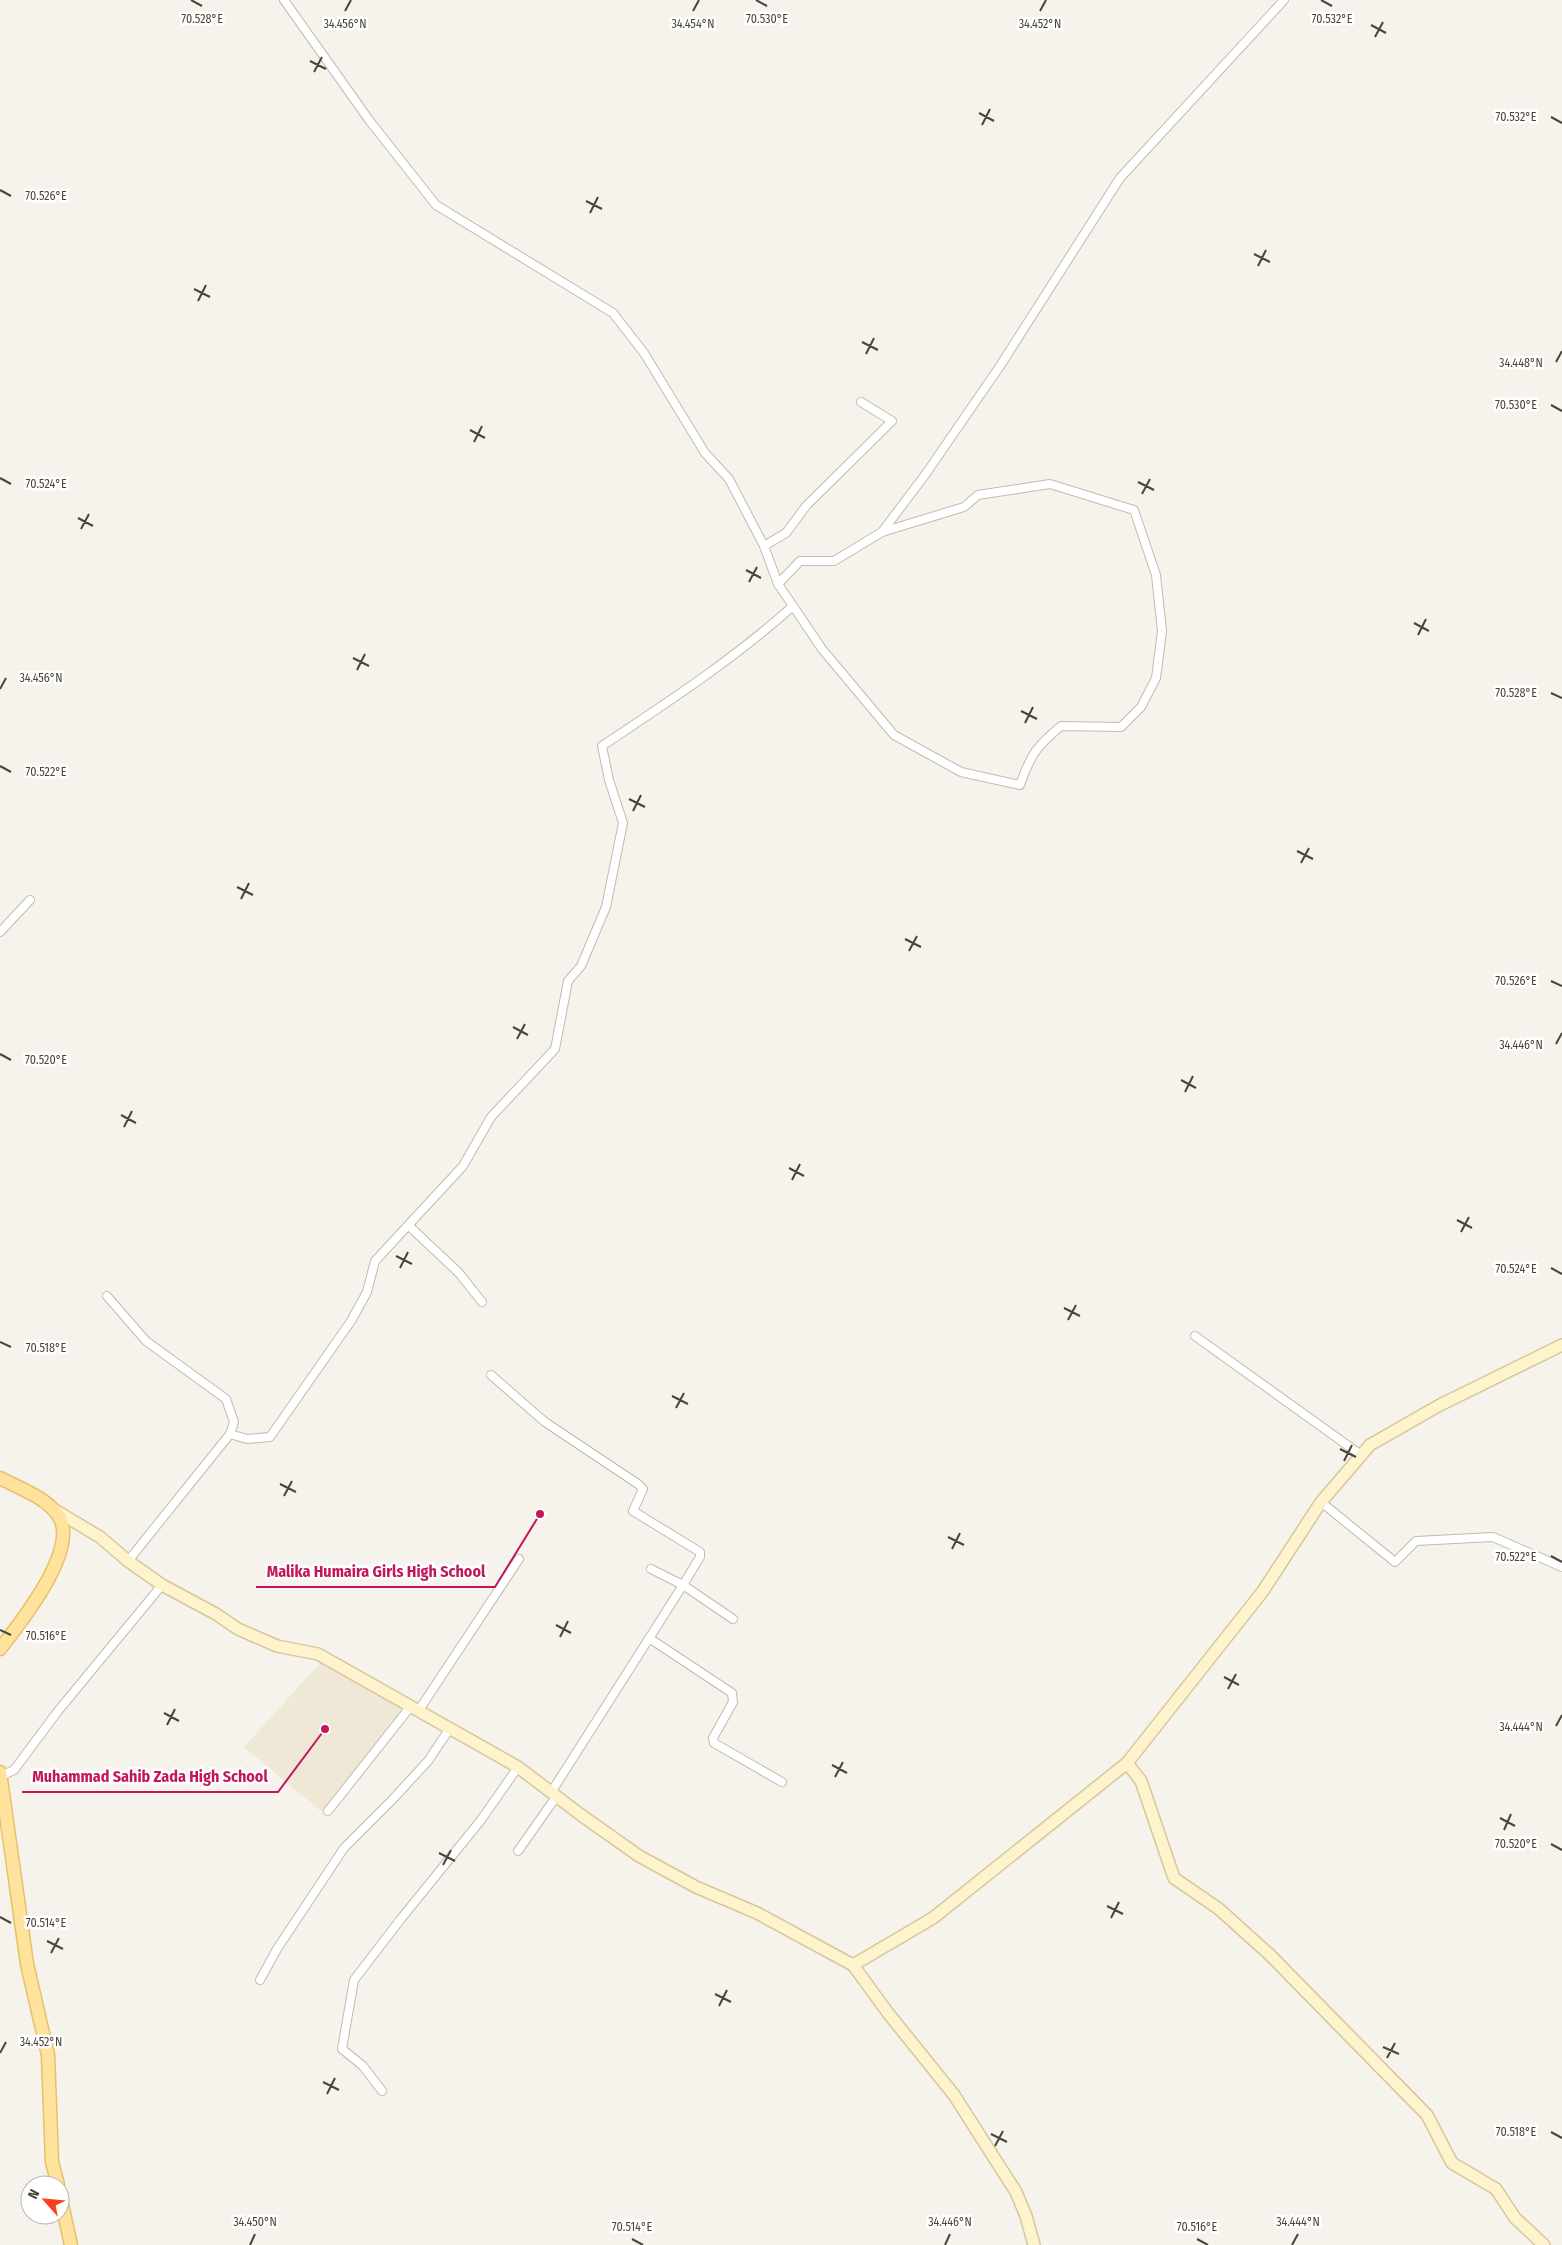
<svg xmlns="http://www.w3.org/2000/svg" width="1562" height="2245" font-family="'Fira Sans Condensed',sans-serif">
	<style>
		.education { fill: #efe8d6 }
		.lines { fill: none; stroke-linecap: round; stroke-linejoin: round }
		.street-casing { stroke: #c2bbae; stroke-width: 10 }
		.secondary-casing { stroke: #d6c79b; stroke-width: 14 }
		.primary-casing { stroke: #e6c16a; stroke-width: 15 }
		.street { stroke: #fff; stroke-width: 8 }
		.secondary { stroke: #fff3cd; stroke-width: 11 }
		.primary { stroke: #ffe39c; stroke-width: 12 }
		.ticks { fill: none; stroke: #4b4439; stroke-width: 2 }
		.ticks-label { font-size: 12px; text-anchor: middle; fill: #4b4439; stroke: #fff; stroke-width: 5; stroke-linejoin: round; paint-order: stroke }
		.leader { fill: none; stroke: #c2185b; stroke-width: 2 }
		.callout-dot { fill: #c2185b; stroke: #fff; stroke-width: 2 }
		.callout-label { font-size: 16px; text-anchor: middle; font-weight: bold; fill: #c2185b; stroke: #fff; stroke-width: 5; stroke-linejoin: round; paint-order: stroke }
	</style>
	<rect width="100%" height="100%" fill="#f6f3ec"/>
	<polygon class="education" points="321,1662 403,1710 327,1816 244,1747"/>
	<g class="lines">
		<defs>
			<g id="street">
				<polyline points="882,532 925,475 1000,366 1120,178 1284,0"/>
				<polyline points="764,546 786,533 806,506 892,421 861,402"/>
				<path d="M778,584l22,-23h34l48,-29 82,-25 14,-12 72,-11 84,26 22,65 6,56 -6,47 -15,29 -20,20 -60,-1c-25,21 -30,28 -41,59l-59,-13 -67,-37 -72,-86 -29,-43"/>
				<polyline points="0,932 30,900"/>
				<polyline points="409,1226 459,1273 482,1302"/>
				<polyline points="107,1296 146,1341 226,1399 234,1422 230,1434"/>
				<polyline points="1195,1336 1361,1455"/>
				<polyline points="491,1375 545,1422 638,1484 643,1489 633,1511 700,1552 700,1557 683,1585 552,1791"/>
				<polyline points="1321,1502 1395,1562 1416,1541 1493,1537 1562,1567"/>
				<path d="M128,1561l102,-127 17,5 23,-2 81,-116 16,-29 8,-31 88,-95 28,-49 64,-68 13,-68 13,-15 25,-59 17,-84 -14,-43 -7,-34c66,-44 132,-87 191,-140l-15,-22 -14,-38 -35,-67 -24,-26 -61,-100 -31,-40 -177,-108 -67,-85 -85,-120"/>
				<polyline points="651,1569 683,1585 733,1619"/>
				<polyline points="649,1638 732,1693 733,1702 713,1738 714,1743 782,1782"/>
				<polyline points="419,1710 519,1559"/>
				<polyline points="1,1776 14,1770 58,1711 162,1585"/>
				<polyline points="328,1811 411,1706"/>
				<polyline points="518,1851 556,1797"/>
				<polyline points="260,1980 277,1949 344,1848 392,1800 428,1761 450,1728"/>
				<polyline points="382,2091 363,2066 342,2049 354,1980 400,1920 481,1820 518,1767"/>
			</g>
			<g id="secondary">
				<polyline points="53,1509 100,1537 128,1561 162,1585 216,1614 238,1629 277,1646 318,1654 518,1767 581,1815 639,1856 696,1887 757,1913 853,1965 888,2013 954,2095 1016,2192 1026,2216 1034,2245"/>
				<polyline points="1127,1763 1141,1781 1174,1878 1219,1909 1270,1955 1427,2115 1452,2163 1496,2189 1515,2218 1544,2245"/>
				<polyline points="853,1965 933,1918 1127,1763 1263,1591 1321,1502 1370,1445 1440,1405 1562,1345"/>
			</g>
			<g id="primary">
				<path d="M0,1478c19,10 45,19 58,37 23,33 -38,108 -58,134"/>
				<polyline points="0,1772 27,1964 48,2055 52,2162 58,2185"/>
				<polyline points="60,2195 71,2245"/>
			</g>
		</defs>
		<use href="#street" class="street-casing"/>
		<use href="#secondary" class="secondary-casing"/>
		<use href="#primary" class="primary-casing"/>
		<use href="#street" class="street"/>
		<use href="#secondary" class="secondary"/>
		<use href="#primary" class="primary"/>
	</g>
	<path class="ticks" d="M191,0l11,6M756,0l11,6M1321,0l11,6M345,11l6,-11M693,11l6,-11M1040,11l6,-11M1371,25l15,8M1375,37l8,-15M310,61l16,8M314,72l8,-15M979,113l15,8M1551,117l11,6M982,125l8,-16M0,190l11,6M586,201l16,8M590,213l8,-16M1254,254l16,8M1258,266l8,-16M194,289l16,8M198,301l8,-16M862,342l16,8M866,354l8,-16M1556,362l6,-11M1551,405l11,6M470,430l15,8M474,442l8,-16M0,478l11,6M1138,482l16,8M1142,494l8,-15M78,518l15,8M81,529l8,-15M746,570l15,8M749,582l8,-15M1414,623l15,8M1418,635l8,-16M353,658l16,8M357,670l8,-16M0,689l6,-11M1551,693l11,5M1021,711l16,8M1025,723l8,-16M0,766l11,6M629,799l16,8M633,811l8,-16M1297,851l16,8M1301,863l8,-15M237,887l16,8M241,899l8,-16M905,939l16,8M909,951l8,-15M1551,981l11,5M513,1027l15,8M517,1039l8,-15M1556,1044l6,-11M0,1054l11,6M1181,1080l15,8M1185,1092l8,-16M121,1115l15,8M124,1127l8,-16M789,1168l15,8M792,1180l8,-16M1457,1220l15,8M1461,1232l8,-15M396,1256l16,8M400,1268l8,-16M1551,1268l11,6M1064,1308l16,8M1068,1320l8,-15M0,1342l11,5M672,1396l16,8M676,1408l8,-15M1340,1449l16,8M1344,1461l8,-16M280,1484l16,8M284,1496l8,-15M948,1537l16,8M952,1549l8,-16M1551,1556l11,6M556,1625l15,8M0,1630l11,5M560,1637l8,-16M1224,1677l15,8M1228,1689l8,-15M164,1713l15,8M167,1725l8,-16M1556,1726l6,-11M832,1765l15,8M835,1777l8,-15M1500,1818l15,8M1504,1830l7,-16M1551,1844l11,6M439,1853l16,8M443,1865l8,-15M1107,1906l16,8M0,1917l11,6M1111,1918l8,-16M47,1941l16,8M51,1953l8,-15M715,1994l16,8M719,2006l8,-16M1383,2047l16,7M0,2053l6,-11M1387,2058l8,-15M323,2082l16,8M327,2094l8,-16M1551,2132l11,6M991,2134l16,8M995,2146l8,-15M632,2239l11,6M1197,2239l11,6M250,2245l5,-11M945,2245l5,-11M1292,2245l6,-11"/>
	<g class="ticks-label">
		<text x="202" y="23">70.528°E</text>
		<text x="767" y="23">70.530°E</text>
		<text x="1332" y="23">70.532°E</text>
		<text x="345" y="28">34.456°N</text>
		<text x="693" y="28">34.454°N</text>
		<text x="1040" y="28">34.452°N</text>
		<text x="1516" y="121">70.532°E</text>
		<text x="46" y="200">70.526°E</text>
		<text x="1521" y="367">34.448°N</text>
		<text x="1516" y="409">70.530°E</text>
		<text x="46" y="488">70.524°E</text>
		<text x="41" y="682">34.456°N</text>
		<text x="1516" y="697">70.528°E</text>
		<text x="46" y="776">70.522°E</text>
		<text x="1516" y="985">70.526°E</text>
		<text x="1521" y="1049">34.446°N</text>
		<text x="46" y="1064">70.520°E</text>
		<text x="1516" y="1273">70.524°E</text>
		<text x="46" y="1352">70.518°E</text>
		<text x="1516" y="1561">70.522°E</text>
		<text x="46" y="1640">70.516°E</text>
		<text x="1521" y="1731">34.444°N</text>
		<text x="1516" y="1848">70.520°E</text>
		<text x="46" y="1927">70.514°E</text>
		<text x="41" y="2046">34.452°N</text>
		<text x="1516" y="2136">70.518°E</text>
		<text x="255" y="2226">34.450°N</text>
		<text x="950" y="2226">34.446°N</text>
		<text x="1298" y="2226">34.444°N</text>
		<text x="632" y="2231">70.514°E</text>
		<text x="1197" y="2231">70.516°E</text>
	</g>
	<path class="leader" d="M540 1514L495 1587H256M325 1729L278 1792H22"/>
	<g class="callout-dot">
		<circle cx="540" cy="1514" r="5"/>
		<circle cx="325" cy="1729" r="5"/>
	</g>
	<g class="callout-label">
		<text x="376" y="1577">Malika Humaira Girls High School</text>
		<text x="150" y="1782">Muhammad Sahib Zada High School</text>
	</g>
	<g transform="translate(45 2200) rotate(297)"><circle r="24" fill="#ffffff" stroke="#b7b4b0"/>
	<path d="M0-4L9 19L0 12L-9 19Z" fill="#fc3f1d"/>
	<text y="-8" font-size="14" font-weight="bold" text-anchor="middle" fill="#4b4439">N</text>
	</g>
</svg>
